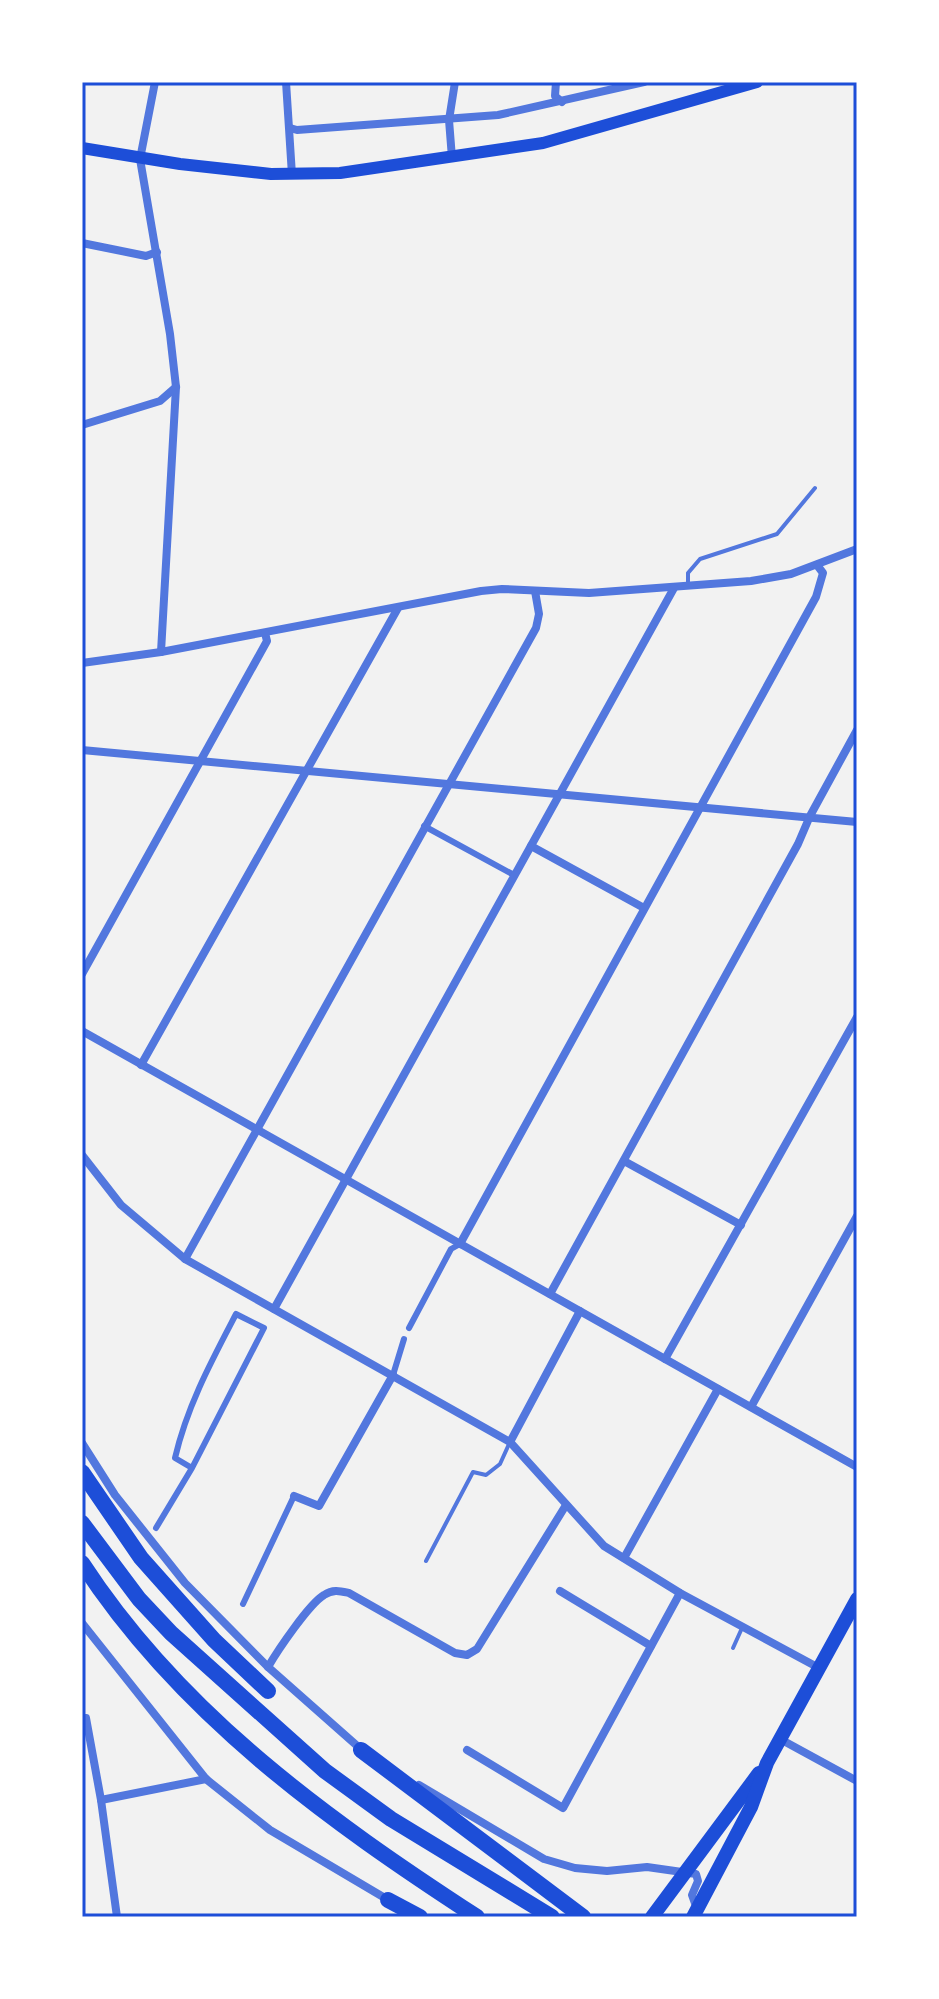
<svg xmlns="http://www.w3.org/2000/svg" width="939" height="1999" font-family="Montserrat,sans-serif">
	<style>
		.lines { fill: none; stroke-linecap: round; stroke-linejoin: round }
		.service { stroke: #5277de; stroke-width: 4 }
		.pedestrian { stroke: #5277de; stroke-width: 6 }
		.minor { stroke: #5277de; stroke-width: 8 }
		.secondary { stroke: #1d4ed8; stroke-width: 12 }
		.primary { stroke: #1d4ed8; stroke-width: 14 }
		.motorway { stroke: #1d4ed8; stroke-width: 16 }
		.neatline { fill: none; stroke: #1d4ed8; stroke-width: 3 }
	</style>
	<rect width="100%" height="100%" fill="#f2f2f2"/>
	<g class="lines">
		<g class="service">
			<polyline points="688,584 688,573 700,559 777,534 815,488"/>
			<polyline points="426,1561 473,1472 486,1475 500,1464 509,1444"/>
			<polyline points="733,1648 742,1628"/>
		</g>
		<g class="pedestrian">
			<polyline points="424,826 514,875"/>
			<polyline points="409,1328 451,1249 460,1244"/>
			<polyline points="393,1375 404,1339"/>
			<path d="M156,1528l36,-60 72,-140 -28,-14c-24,46 -49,92 -61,144l17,10"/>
			<polyline points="243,1604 294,1496"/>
		</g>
		<g class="minor">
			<polyline points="155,82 140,159 170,334 176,387 161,652"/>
			<polyline points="286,82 292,175"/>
			<polyline points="556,82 555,96 562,102"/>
			<polyline points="290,128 297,130 498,115 644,82"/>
			<polyline points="452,158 449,120 455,82"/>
			<polyline points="82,243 146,256 157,252"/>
			<polyline points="82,425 160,401 176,387"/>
			<polyline points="82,663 161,652 481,591 502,589 589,593 751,581 791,574 857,549"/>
			<polyline points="82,750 857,822"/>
			<polyline points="531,846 644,908"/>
			<polyline points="82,974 267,641 265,633"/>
			<polyline points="82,1031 857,1467"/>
			<polyline points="141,1065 398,608"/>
			<polyline points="82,1155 121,1205 185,1259 510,1442 604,1546 680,1593 819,1668"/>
			<polyline points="624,1161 741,1225"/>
			<polyline points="460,1244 816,597 823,573 817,565"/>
			<polyline points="185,1259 536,628 539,614 535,591"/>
			<polyline points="550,1294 798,844 810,816 857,730"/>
			<polyline points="274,1309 674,588"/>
			<polyline points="665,1359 857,1017"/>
			<polyline points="751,1407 857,1216"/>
			<polyline points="510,1442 580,1311"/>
			<polyline points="82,1443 115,1495 185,1583 268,1667 363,1751"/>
			<polyline points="294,1496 319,1506 393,1375"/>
			<polyline points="624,1558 718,1389"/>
			<polyline points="560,1591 651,1646"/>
			<polyline points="82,1623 206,1779 270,1830 390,1901"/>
			<path d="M268,1667c10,-17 41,-63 56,-72 9,-6 16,-4 25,-2l106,60 12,2 10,-6 89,-144"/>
			<polyline points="86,1718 101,1800 117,1917"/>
			<polyline points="780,1739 857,1781"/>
			<polyline points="467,1750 563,1808 680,1593"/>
			<polyline points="419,1785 544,1859 575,1868 607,1871 647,1867 696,1874 698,1881 692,1895 697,1909"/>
			<polyline points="101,1800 206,1779"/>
		</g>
		<polyline class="secondary" points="82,148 180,164 271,174 340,173 543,143 757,82"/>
		<g class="primary">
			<polyline points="652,1917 759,1773"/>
			<polyline points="693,1917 751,1807 767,1763 857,1599"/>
		</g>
		<g class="motorway">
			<polyline points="82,1472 141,1558 214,1640 268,1691"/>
			<polyline points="82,1523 139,1599 171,1633 325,1771 391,1819 552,1917"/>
			<path d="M82,1563c99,152 246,257 395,354"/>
			<polyline points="361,1750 583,1917"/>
			<polyline points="388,1900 420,1917"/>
		</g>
	</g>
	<rect width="939" height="1999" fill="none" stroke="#ffffff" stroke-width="168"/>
	<rect x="84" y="84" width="771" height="1831" class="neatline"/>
</svg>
